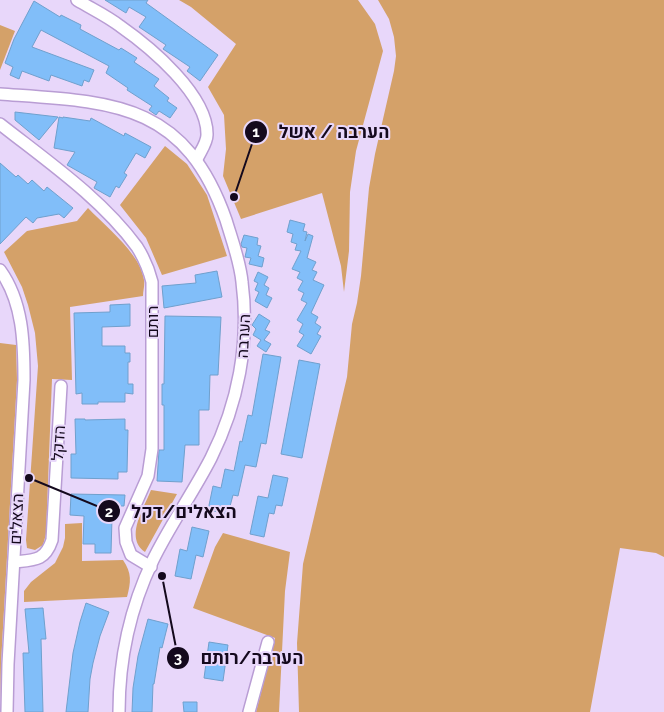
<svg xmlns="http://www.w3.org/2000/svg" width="664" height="712" font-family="Raleway,Heebo,sans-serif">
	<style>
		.green { fill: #d4a169 }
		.building { fill: #81bef9; stroke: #70a0cd }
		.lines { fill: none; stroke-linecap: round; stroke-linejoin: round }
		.minor-casing { stroke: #b99dd4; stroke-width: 14 }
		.minor { stroke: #fff; stroke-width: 11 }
		.labels { text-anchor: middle; stroke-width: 4; stroke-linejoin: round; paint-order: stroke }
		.street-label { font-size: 16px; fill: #14091d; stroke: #e8d7fa }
		.leader { fill: none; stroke: #14091d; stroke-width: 2 }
		.callout-dot { fill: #14091d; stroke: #e8d7fa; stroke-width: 2 }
		.mark-label { font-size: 15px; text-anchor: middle; font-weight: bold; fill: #fff }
		.callout-label { font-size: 18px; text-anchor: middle; font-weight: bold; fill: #14091d; stroke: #e8d7fa; stroke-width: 4; stroke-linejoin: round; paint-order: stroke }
	</style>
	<rect width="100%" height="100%" fill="#e8d7fa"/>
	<g class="green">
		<polygon points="179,0 358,0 375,24 383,51 356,151 350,192 349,251 344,292 341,266 322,193 241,219 223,176 226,149 224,115 208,87 236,44 191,7"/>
		<polygon points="378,0 664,0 664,557 656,553 620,548 590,712 299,712 297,643 303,564 347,377 352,324 357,303 361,276 369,188 375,154 394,71 396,56 394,37 389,19"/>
		<polygon points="0,25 15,31 0,70"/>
		<polygon points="165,146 187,164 207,195 227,256 162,275 146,238 120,205"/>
		<path d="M88,208c18,19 52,45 56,72 1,5 -1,11 -1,16l-73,11 2,73 -20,-1 -6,155 -3,11 -8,5 -8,-2 -1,-8 12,-174 -3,-33 -7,-28 -6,-18 -18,-35 23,-21 50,-10z"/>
		<polygon points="0,343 16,345 17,380 1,663 0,705"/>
		<path d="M151,490l26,4 -32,58c-21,-14 -1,-44 6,-62z"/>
		<path d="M82,523v38l41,-1c9,13 8,22 4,37l-103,5v-11l7,-9 24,-19 8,-16 2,-9v-14z"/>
		<polygon points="223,533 290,552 285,591 279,712 256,712 275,638 193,608 215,547"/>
	</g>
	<g class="building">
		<polygon points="105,0 148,0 146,3 218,55 200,81 187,71 190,67 163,49 166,45 139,27 146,17 129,7 126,13"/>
		<polygon points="34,1 60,17 61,15 81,25 80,29 119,50 121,48 137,58 134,62 159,79 154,86 169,98 167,101 177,108 170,118 159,111 156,115 149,110 152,106 127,90 128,88 106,73 109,66 41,30 32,47 94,70 89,82 84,80 82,86 51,75 49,81 22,71 19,79 10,75 13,67 5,63 14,39"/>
		<polygon points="15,112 58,117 39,140 15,120"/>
		<polygon points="59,117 63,118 63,117 90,121 91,118 124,136 125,133 151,147 145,158 136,153 124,173 127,175 119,188 116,186 110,197 94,188 97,182 67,165 75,152 54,148"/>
		<polygon points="0,163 16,177 18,175 28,184 32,180 44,191 47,187 73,208 64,218 59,214 37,218 33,223 26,217 0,244"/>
		<polygon points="290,220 305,224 303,231 307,232 305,241 308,234 313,236 307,258 316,262 312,270 317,272 313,280 324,285 311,313 318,317 315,323 321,327 317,334 321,336 311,354 297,346 304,335 299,332 303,324 297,320 307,303 301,300 304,293 298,290 303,281 297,278 300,272 292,269 301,251 295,250 297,244 291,242 293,234 287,232"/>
		<polygon points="244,235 258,238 257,245 261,246 258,256 264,258 262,267 249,264 251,258 245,257 247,248 242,247 241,244"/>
		<polygon points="217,271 222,297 164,308 162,286 196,283 195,275"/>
		<polygon points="258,272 268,277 264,285 269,288 266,295 272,298 267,308 255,301 259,292 255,290 258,283 254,281"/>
		<polygon points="130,304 130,326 102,327 102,346 125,346 125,353 130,353 130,362 128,362 128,384 133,384 133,394 125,393 125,402 98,402 98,404 82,404 82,393 76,394 74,313 110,312 110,305"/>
		<polygon points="259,314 270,321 265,330 270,332 264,340 271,344 266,352 257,346 261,340 253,335 256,329 252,325"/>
		<polygon points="165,316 221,317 218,375 210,375 209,410 199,410 199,445 185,445 182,482 157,481 159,450 164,450 164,405 162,405 162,384 164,384"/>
		<polygon points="263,354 281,357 266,444 261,443 256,467 245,465 238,496 233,495 228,514 208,510 213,486 221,488 225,469 234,471 240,441 242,442 248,415 252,416"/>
		<polygon points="299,360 320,364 302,458 281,454"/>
		<polygon points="75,419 85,419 85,420 125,419 125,430 128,430 127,472 118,472 118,479 71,478 71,454 76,454"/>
		<polygon points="273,475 288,478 282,506 276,505 274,514 269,513 264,537 250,534 258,496 268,498"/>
		<polygon points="71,494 125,495 124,506 118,506 118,518 112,518 111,553 95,553 95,544 83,544 84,516 70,515"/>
		<polygon points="192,527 209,531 203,557 196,555 191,579 175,576 180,549 187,551"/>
		<polygon points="86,603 109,612 100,636 93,663 90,679 88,712 66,712 73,653 80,622"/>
		<polygon points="43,608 46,639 41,639 43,712 25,712 23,653 29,653 25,609"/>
		<polygon points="148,619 168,624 162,648 160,647 154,684 153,684 152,712 132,712 133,688 138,656"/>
		<polygon points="209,642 228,645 223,681 204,678"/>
		<polygon points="183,702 197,702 197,712 184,712"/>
	</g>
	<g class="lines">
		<defs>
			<g id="minor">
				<path d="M77,0c15,9 30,16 43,26 30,21 88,69 87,109 0,8 -7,17 -10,24"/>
				<path d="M0,94c110,8 184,6 226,126 6,20 14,41 16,62 8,61 -4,122 -31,176 -18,35 -41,67 -58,102 -23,48 -34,99 -34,152"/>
				<path d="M0,124c47,37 101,74 137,123 7,11 12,23 15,35v167l-4,27 -23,52 1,14 5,13 20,12"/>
				<path d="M0,270c23,32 24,72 24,110l-16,284 -1,48"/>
				<path d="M14,562c21,-2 31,-1 38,-22l9,-154"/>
				<polyline points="249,712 268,642"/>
			</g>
		</defs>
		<use href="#minor" class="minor-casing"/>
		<use href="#minor" class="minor"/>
	</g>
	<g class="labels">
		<g class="street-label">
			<text transform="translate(152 322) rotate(-90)" y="6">רותם</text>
			<text transform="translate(243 336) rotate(-87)" y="6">הערבה</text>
			<text transform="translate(58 443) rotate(-86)" y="6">הדקל</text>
			<text transform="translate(16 519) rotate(-87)" y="6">הצאלים</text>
		</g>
	</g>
	<path class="leader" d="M234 197L256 132M29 478L109 511M162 576L178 658"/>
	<g class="callout-dot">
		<circle cx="234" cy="197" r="5"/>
		<circle cx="29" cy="478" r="5"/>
		<circle cx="162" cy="576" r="5"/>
		<circle cx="256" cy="132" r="12"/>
		<circle cx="109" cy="511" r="12"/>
		<circle cx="178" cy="658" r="12"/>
	</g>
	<g class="mark-label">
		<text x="256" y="137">1</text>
		<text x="109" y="517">2</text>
		<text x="178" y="663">3</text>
	</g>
	<g class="callout-label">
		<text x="334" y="138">הערבה / אשל</text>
		<text x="184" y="518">הצאלים/דקל</text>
		<text x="252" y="664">הערבה/רותם</text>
	</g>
</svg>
